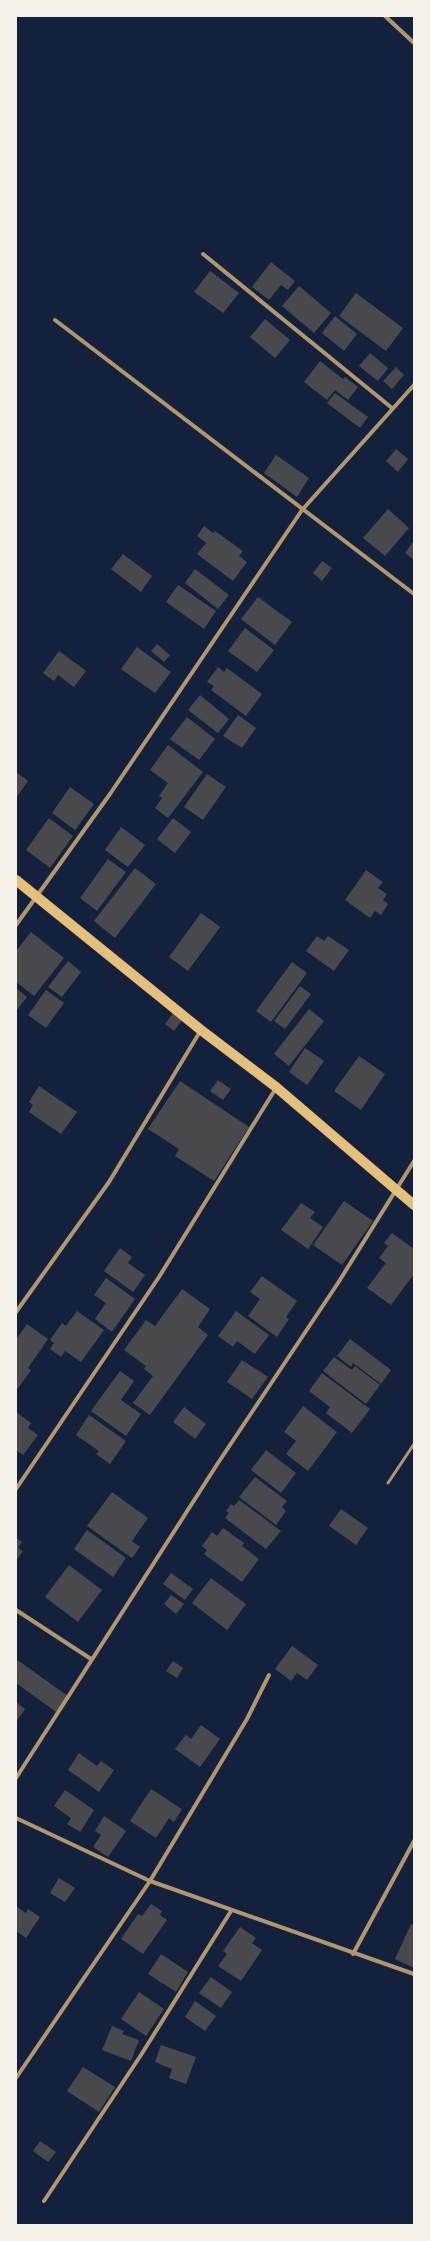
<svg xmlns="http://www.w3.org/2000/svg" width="430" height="2241" font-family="Ubuntu,sans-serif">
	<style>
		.building { fill: #48494c }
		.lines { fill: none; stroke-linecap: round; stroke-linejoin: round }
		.service { stroke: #b1986c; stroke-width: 3 }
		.minor { stroke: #b1986c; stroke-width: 4 }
		.primary { stroke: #e5c07b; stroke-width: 10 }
	</style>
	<rect width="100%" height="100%" fill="#14213d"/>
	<g class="building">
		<polygon points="271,262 295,281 288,290 281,285 269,300 252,287"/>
		<polygon points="210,271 239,293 223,313 194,292"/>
		<polygon points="299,286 331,313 314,333 282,306"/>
		<polygon points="356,293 403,328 386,351 339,316"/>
		<polygon points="335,316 357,334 344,351 322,333"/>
		<polygon points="265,319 290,340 275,358 250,337"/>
		<polygon points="370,353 388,368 378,381 359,366"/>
		<polygon points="320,361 343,379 345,377 358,387 348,400 335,390 327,400 304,382"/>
		<polygon points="396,367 404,375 392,389 383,381"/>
		<polygon points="335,393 368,417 360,428 327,403"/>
		<polygon points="396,449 408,459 398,472 386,461"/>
		<polygon points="276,455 309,478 297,497 264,473"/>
		<polygon points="388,509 409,528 385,556 363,538"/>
		<polygon points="204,526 213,533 215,531 243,551 239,556 247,562 233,581 197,554 206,543 197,536"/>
		<polygon points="413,542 414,543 414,560 405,553"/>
		<polygon points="123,554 152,576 141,592 111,569"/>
		<polygon points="322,561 332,568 322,581 313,573"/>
		<polygon points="195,569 229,595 218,609 185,583"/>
		<polygon points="178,585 216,611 204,629 166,602"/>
		<polygon points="258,597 292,622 275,645 241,619"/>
		<polygon points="245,628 274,650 257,672 228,651"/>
		<polygon points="157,644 170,655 164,662 151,651"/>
		<polygon points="137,647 171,672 155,693 121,669"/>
		<polygon points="59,651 86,671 74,687 58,675 54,681 43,673"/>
		<polygon points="218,667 224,672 227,668 262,694 246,716 211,690 214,686 207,682"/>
		<polygon points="200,695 229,719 218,733 188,710"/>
		<polygon points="238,715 256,728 242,748 223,736"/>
		<polygon points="187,717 215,739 199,760 170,739"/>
		<polygon points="168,745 203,772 168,818 155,808 162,798 159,796 168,783 150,770"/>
		<polygon points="16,772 28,781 16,798"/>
		<polygon points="207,774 226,787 203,820 184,807"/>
		<polygon points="70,787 94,804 75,830 52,813"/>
		<polygon points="49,818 73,836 50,868 26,850"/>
		<polygon points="173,818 191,832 175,853 157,839"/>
		<polygon points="121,827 145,845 128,867 105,850"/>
		<polygon points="108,859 126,872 97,911 80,898"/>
		<polygon points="135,868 156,884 115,938 94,921"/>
		<polygon points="366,870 383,882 378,888 387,894 383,900 388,904 381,915 375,911 370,918 345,900"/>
		<polygon points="201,913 220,927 188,971 169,957"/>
		<polygon points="31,932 64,958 34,996 16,982 16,951"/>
		<polygon points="317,936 324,941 328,936 349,950 334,971 306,951"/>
		<polygon points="68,961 81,972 62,997 48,987"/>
		<polygon points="292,962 307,973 271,1022 256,1011"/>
		<polygon points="300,986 311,994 285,1029 274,1021"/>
		<polygon points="16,988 27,997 16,1011"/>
		<polygon points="46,990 64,1003 46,1028 28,1015"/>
		<polygon points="309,1009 324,1021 289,1066 274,1054"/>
		<polygon points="174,1012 183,1019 174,1031 165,1024"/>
		<polygon points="305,1048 324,1061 307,1085 289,1072"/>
		<polygon points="359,1056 385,1074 361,1110 334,1091"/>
		<polygon points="218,1080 231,1089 223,1100 210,1091"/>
		<polygon points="180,1081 249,1127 214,1181 175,1156 179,1149 148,1129"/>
		<polygon points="39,1086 77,1112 61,1134 29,1112 33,1105 29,1102"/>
		<polygon points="344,1201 373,1221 342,1265 313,1245"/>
		<polygon points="301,1203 315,1212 310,1218 323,1227 308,1249 281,1230"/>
		<polygon points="392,1233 414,1249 414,1274 391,1305 367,1288 386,1263 379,1258 388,1246 384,1243"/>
		<polygon points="120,1248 132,1257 128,1263 145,1275 133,1292 104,1271"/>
		<polygon points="262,1276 297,1301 286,1317 289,1319 277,1337 248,1316 260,1299 250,1292"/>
		<polygon points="106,1278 135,1299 112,1332 95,1319 106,1303 94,1295"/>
		<polygon points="182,1289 210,1309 198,1327 208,1335 150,1415 133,1403 153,1376 144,1369 146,1366 124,1350 146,1320 155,1326"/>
		<polygon points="77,1311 104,1330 81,1362 65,1351 61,1357 50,1349 54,1343 50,1340 62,1323 66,1326"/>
		<polygon points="236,1311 269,1335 255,1354 237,1341 233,1347 218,1336"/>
		<polygon points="27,1324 48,1339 28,1368 31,1370 16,1391 16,1336 18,1337"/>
		<polygon points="350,1339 391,1370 381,1384 353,1363 351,1367 337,1356"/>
		<polygon points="334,1357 352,1370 355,1366 380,1385 366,1404 323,1371"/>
		<polygon points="242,1360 268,1377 252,1399 227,1382"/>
		<polygon points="120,1371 134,1381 121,1400 141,1414 126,1436 91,1411"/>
		<polygon points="322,1373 370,1409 352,1433 326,1413 330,1407 309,1391"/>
		<polygon points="303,1406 337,1432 308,1471 286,1454 296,1441 284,1432"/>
		<polygon points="184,1407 206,1424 195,1439 173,1422"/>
		<polygon points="16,1412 31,1423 28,1428 38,1435 23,1455 16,1450"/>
		<polygon points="89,1415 126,1441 110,1464 96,1454 99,1451 76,1435"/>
		<polygon points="266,1450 296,1473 281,1493 251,1470"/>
		<polygon points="255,1477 287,1501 282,1507 286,1511 276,1525 239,1497"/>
		<polygon points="112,1492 148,1518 132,1541 140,1547 132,1558 87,1526"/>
		<polygon points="239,1500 281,1531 266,1549 225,1518 229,1513 226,1511 231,1504 234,1506"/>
		<polygon points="341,1509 368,1528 356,1545 329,1526"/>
		<polygon points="223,1528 244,1543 242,1546 259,1559 242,1582 204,1554 207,1550 202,1546 212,1532 217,1536"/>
		<polygon points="87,1530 126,1558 113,1577 74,1549"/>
		<polygon points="16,1538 22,1542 18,1548 23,1551 16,1561"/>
		<polygon points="69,1565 102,1590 78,1622 45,1597"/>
		<polygon points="171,1573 193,1589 185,1600 163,1584"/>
		<polygon points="211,1578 246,1604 227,1630 192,1603"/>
		<polygon points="171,1595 184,1604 176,1614 164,1604"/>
		<polygon points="292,1646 318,1665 307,1680 297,1673 291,1681 275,1669"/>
		<polygon points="16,1659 68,1696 56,1712 16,1683"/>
		<polygon points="173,1661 183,1668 177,1678 166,1671"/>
		<polygon points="16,1702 25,1709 16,1722"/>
		<polygon points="201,1725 220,1739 200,1767 175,1749 186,1735 191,1739"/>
		<polygon points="79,1753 97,1766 101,1761 114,1770 99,1792 68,1770"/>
		<polygon points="151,1789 182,1809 174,1822 169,1818 156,1838 130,1821"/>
		<polygon points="65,1790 94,1810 80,1832 67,1824 71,1818 54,1806"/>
		<polygon points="104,1816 126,1831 108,1857 93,1847 101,1835 95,1831"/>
		<polygon points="59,1878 75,1888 65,1902 50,1893"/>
		<polygon points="151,1904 162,1911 160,1915 167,1920 143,1954 121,1939 138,1914 142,1916"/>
		<polygon points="16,1906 26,1913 28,1909 40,1917 26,1938 16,1931"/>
		<polygon points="411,1924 414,1926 414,1968 395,1959"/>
		<polygon points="240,1927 256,1938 252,1943 262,1950 241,1981 218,1966 227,1954 223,1951"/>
		<polygon points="161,1954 188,1972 176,1992 148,1974"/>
		<polygon points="211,1977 232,1992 221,2008 199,1993"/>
		<polygon points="139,1992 164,2009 146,2036 121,2019"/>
		<polygon points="195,2001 216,2016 205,2031 185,2017"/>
		<polygon points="112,2026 124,2031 122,2034 139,2040 131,2061 102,2050"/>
		<polygon points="161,2045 196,2057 186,2084 169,2078 172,2069 155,2062"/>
		<polygon points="83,2067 115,2087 99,2112 67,2091"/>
		<polygon points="40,2141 56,2152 48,2162 33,2151"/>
	</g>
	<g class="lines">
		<polyline class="service" points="388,1483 414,1444"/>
		<g class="minor">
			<polyline points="385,16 414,43"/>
			<polyline points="203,254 392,408"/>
			<polyline points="55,320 414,594"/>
			<polyline points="16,925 110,794 302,510 414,385"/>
			<polyline points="16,1312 109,1182 201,1030"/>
			<polyline points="16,1489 159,1277 276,1088"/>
			<polyline points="16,1610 91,1659"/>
			<polyline points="16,1778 218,1463 338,1283 414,1161"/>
			<polyline points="16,1818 150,1881 414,1974"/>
			<polyline points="353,1954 414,1841"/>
			<polyline points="16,2078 150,1881 247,1719 269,1675"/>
			<polyline points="44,2201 141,2055 231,1911"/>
		</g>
		<polyline class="primary" points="16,880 201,1030 276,1087 414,1205"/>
	</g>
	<rect width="430" height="2241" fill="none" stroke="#f6f1e7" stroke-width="34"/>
</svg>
